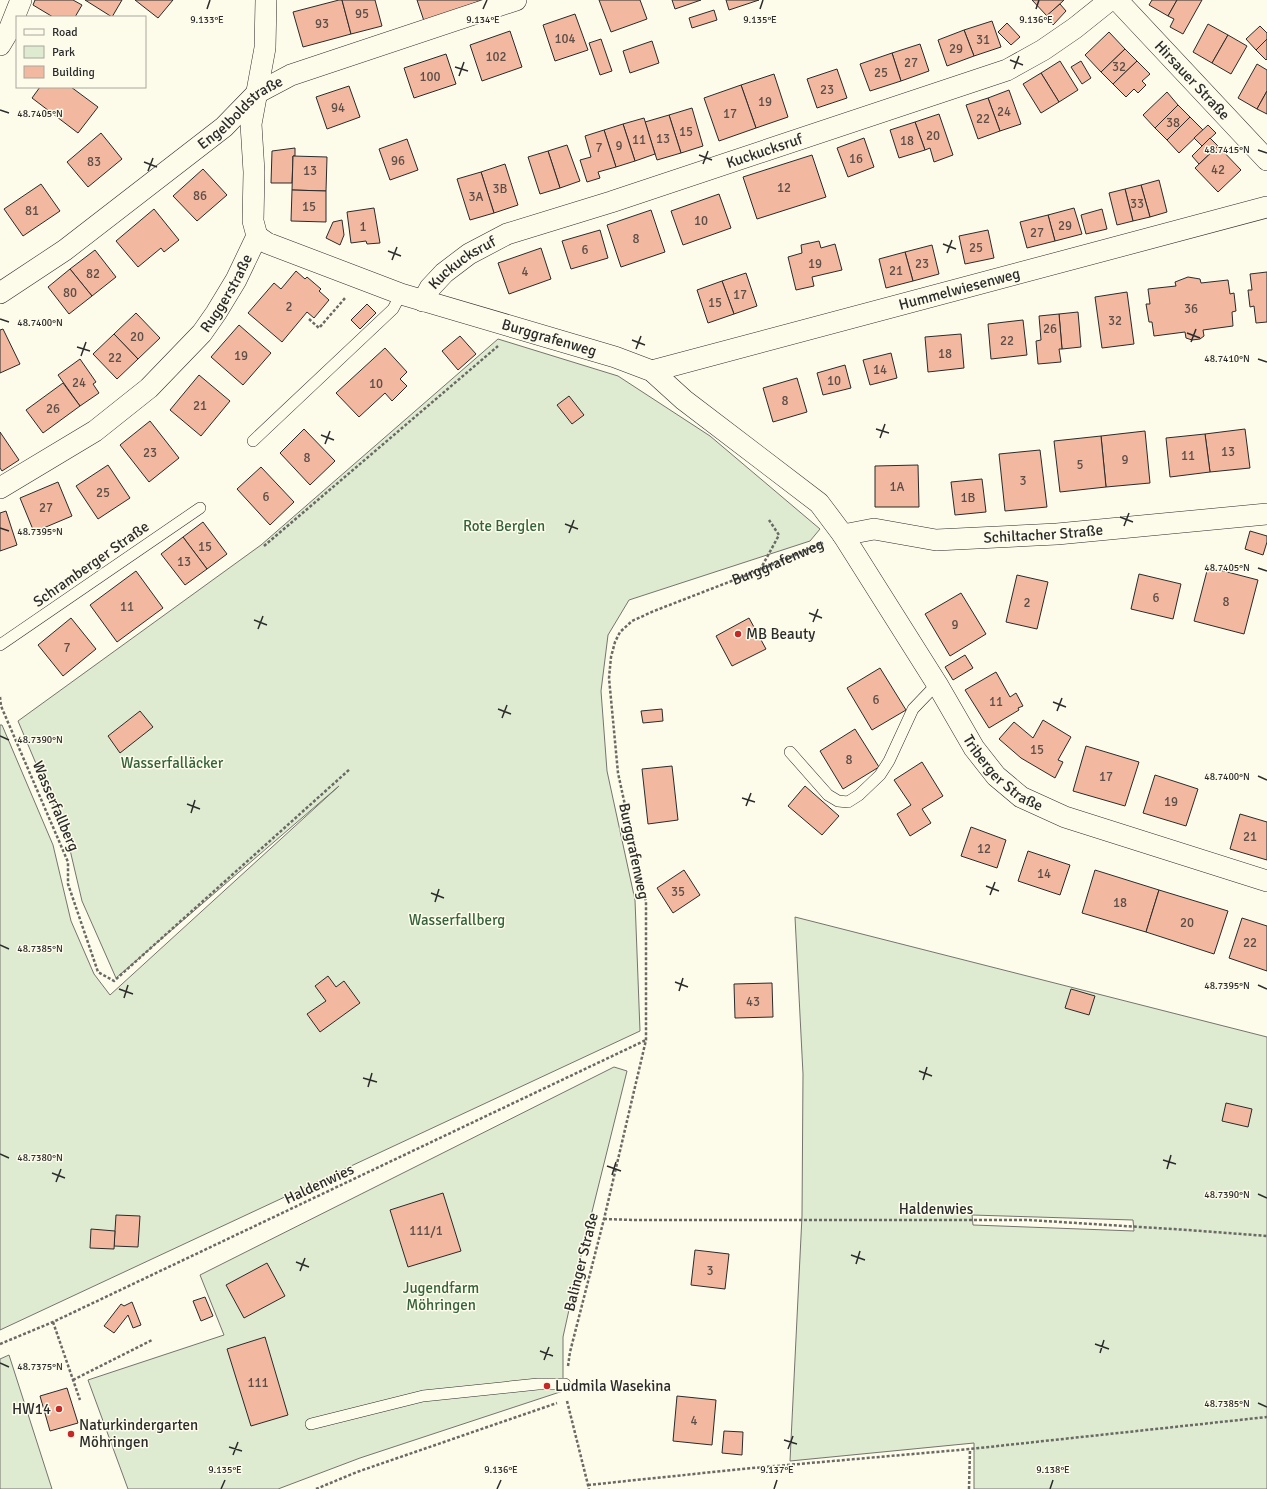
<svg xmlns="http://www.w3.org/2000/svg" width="1267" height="1489" font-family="Signika,sans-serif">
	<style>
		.green { fill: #deebd1; stroke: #74746e; fill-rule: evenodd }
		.building { fill: #f2b8a0; stroke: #2b2b2b }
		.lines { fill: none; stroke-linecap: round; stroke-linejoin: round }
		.lane-casing { stroke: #2b2b2b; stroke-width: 12 }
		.street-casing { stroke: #2b2b2b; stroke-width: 22 }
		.path { stroke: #6a6964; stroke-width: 2.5; stroke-dasharray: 3 2; stroke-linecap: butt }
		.lane { stroke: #fdfbea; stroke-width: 11 }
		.street { stroke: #fdfbea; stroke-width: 21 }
		.ticks { fill: none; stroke: #2b2b2b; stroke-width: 1.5 }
		.poi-dot { fill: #c62828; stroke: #fdfbea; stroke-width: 1.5 }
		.labels { text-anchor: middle; stroke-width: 3; stroke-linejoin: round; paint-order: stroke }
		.number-label { font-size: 13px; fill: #5d4e48 }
		.street-label { font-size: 15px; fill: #2b2b2b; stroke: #fdfbea }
		.park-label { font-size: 15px; fill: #34623c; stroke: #fdfbea }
		.poi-label { font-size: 15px; fill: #2b2b2b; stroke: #fdfbea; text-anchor: start }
		.ticks-label { font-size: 10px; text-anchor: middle; fill: #2b2b2b; stroke: #fdfbea; stroke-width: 3; stroke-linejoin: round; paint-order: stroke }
	</style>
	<rect width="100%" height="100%" fill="#fdfbea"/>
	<g class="green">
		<polygon points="498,339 618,376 710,436 820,529 810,541 629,600 608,635 601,691 607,771 635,900 640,1031 0,1330 0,725 2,725 53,845 71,921 94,974 110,995 339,786 116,978 82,901 67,837 18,721 261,545"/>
		<path d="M795,917l472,120v452h-293v-46l-184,18 12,-245 1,-142zM972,1215l161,5 1,11 -161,-6z"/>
		<polygon points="614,1067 627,1071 580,1260 563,1337 563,1391 360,1458 278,1489 128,1489 88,1380 224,1335 200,1275"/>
		<polygon points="9,1355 52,1489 0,1489 0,1359"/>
	</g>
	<g class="building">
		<polygon points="35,0 73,0 82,5 75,17 53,17 33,5"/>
		<polygon points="85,0 122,0 112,17"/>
		<polygon points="135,0 173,0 158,18"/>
		<polygon points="339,0 342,0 351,34 303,47 293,12"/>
		<polygon points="342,0 375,0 382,26 351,34"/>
		<polygon points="417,0 483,0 424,21"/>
		<polygon points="599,0 640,0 647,19 611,32"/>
		<polygon points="672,0 701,0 675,9"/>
		<polygon points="726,0 759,0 729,10"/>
		<polygon points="1032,0 1064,0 1047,16"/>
		<polygon points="1152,0 1177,0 1168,16 1149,5"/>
		<polygon points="1177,0 1202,0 1183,34 1170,27 1174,19 1168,16"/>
		<polygon points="1060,4 1066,11 1053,25 1045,17"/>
		<polygon points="714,10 717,20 692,28 689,18"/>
		<polygon points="575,14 588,50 555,61 543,25"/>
		<polygon points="992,21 1001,47 974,56 964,30"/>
		<polygon points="1007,23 1020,37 1011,45 998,32"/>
		<polygon points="1208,24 1228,35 1212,63 1193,52"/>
		<polygon points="1260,26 1267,33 1267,39 1256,50 1246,39"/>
		<polygon points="964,30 974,56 947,66 938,40"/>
		<polygon points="510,31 522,67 482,81 470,45"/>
		<polygon points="1109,32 1125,49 1101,72 1085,55"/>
		<polygon points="1228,35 1247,46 1231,74 1212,63"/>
		<polygon points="601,39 612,71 600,75 589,43"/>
		<polygon points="1267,39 1267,59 1266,60 1256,50"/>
		<polygon points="652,41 659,63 630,73 623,51"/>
		<polygon points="920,44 929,71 901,81 892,53"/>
		<polygon points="1125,49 1137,61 1113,84 1101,72"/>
		<polygon points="892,53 901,81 870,91 860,64"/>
		<polygon points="446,54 456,84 414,98 404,68"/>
		<polygon points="1060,61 1078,90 1059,102 1041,73"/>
		<polygon points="1081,61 1091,78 1082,84 1071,67"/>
		<polygon points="1137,61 1150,74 1142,81 1146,85 1138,93 1134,89 1126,97 1113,84"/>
		<polygon points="1257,64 1267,70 1267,91 1257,109 1238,98"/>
		<polygon points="837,69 847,98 817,108 807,79"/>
		<polygon points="1041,73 1059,102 1041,113 1023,84"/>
		<polygon points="774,74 788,117 756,128 741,85"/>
		<polygon points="741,85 756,128 719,141 704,98"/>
		<polygon points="349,86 360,117 327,129 316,97"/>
		<polygon points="40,87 71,87 98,107 78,133 32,98"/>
		<polygon points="1009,90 1021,124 1000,131 988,98"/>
		<polygon points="1267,91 1267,114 1257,109"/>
		<polygon points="1167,92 1178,105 1155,128 1143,115"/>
		<polygon points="988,98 1000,131 978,139 966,105"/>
		<polygon points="1178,105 1190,117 1167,140 1155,128"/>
		<polygon points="692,108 703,146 681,153 669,115"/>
		<polygon points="939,114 953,155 934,162 930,148 925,150 915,122"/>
		<polygon points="669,115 681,153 657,160 645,122"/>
		<polygon points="1190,117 1203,130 1179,153 1167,140"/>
		<polygon points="644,118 655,154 635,161 623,124"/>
		<polygon points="915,122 925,150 899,158 890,130"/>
		<polygon points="623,124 635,161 616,167 604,130"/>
		<polygon points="1208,125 1216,133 1202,146 1194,138"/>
		<polygon points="604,130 616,167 598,172 600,178 587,182 580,160 591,157 585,136"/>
		<polygon points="101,133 122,159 88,187 67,162"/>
		<polygon points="864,138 874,167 848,177 837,148"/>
		<polygon points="1210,138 1218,146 1199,164 1192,156"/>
		<polygon points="407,139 418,170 390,180 379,149"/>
		<polygon points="567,145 580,181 560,188 548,151"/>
		<polygon points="1218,146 1241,170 1218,192 1195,168"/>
		<polygon points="295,148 295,156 293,156 292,183 271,183 272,151"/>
		<polygon points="548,151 560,188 540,194 528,157"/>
		<polygon points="812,155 826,197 757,219 743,177"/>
		<polygon points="293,156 327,157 326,191 292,190"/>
		<polygon points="505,164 518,205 494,213 481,172"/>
		<polygon points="203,169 227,195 197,221 173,196"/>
		<polygon points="481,172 494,213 470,220 457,179"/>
		<polygon points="1159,180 1167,212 1150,217 1141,185"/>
		<polygon points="41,184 60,211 23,236 4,209"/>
		<polygon points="1141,185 1150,217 1133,221 1125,189"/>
		<polygon points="1125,189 1133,221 1117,225 1109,193"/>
		<polygon points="292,190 326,191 326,222 291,221"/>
		<polygon points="719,194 731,228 683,245 671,211"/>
		<polygon points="374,208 380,243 367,244 366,241 351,243 347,212"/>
		<polygon points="1074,208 1082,234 1055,241 1048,215"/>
		<polygon points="154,209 179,240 164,252 161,248 138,267 116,241"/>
		<polygon points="1102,209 1107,229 1086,234 1081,215"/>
		<polygon points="651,210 665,252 621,267 607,225"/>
		<polygon points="1048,215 1055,241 1027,248 1020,222"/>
		<polygon points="342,220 344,235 340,245 326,238 333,222"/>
		<polygon points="600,230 608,258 571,269 562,241"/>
		<polygon points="988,230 994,258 965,264 959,236"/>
		<polygon points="819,241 821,248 835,244 842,270 812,277 814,286 796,290 788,257 802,253 801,245"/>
		<polygon points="932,245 939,274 913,281 905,252"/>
		<polygon points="541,248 551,279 509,294 498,263"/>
		<polygon points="95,250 116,277 92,296 70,269"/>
		<polygon points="905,252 913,281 886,288 879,259"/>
		<polygon points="70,269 92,296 69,314 48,287"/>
		<polygon points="296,271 305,279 307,277 321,289 319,291 329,300 314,318 307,312 282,342 248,313 274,283 281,289"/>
		<polygon points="1267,272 1267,322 1256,323 1254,306 1250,307 1248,290 1252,290 1250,274"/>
		<polygon points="746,273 757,306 734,314 722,281"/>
		<polygon points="1188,277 1200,279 1201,283 1228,280 1230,294 1234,293 1236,311 1232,312 1233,326 1203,330 1204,336 1200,339 1192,340 1186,338 1185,332 1154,336 1152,322 1149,322 1146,304 1150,304 1148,289 1176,286 1175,282"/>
		<polygon points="722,281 734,314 708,323 697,290"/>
		<polygon points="1127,292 1134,344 1102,348 1095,297"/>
		<polygon points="367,304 376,313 360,329 351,320"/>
		<polygon points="1078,312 1081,347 1062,349 1059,314"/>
		<polygon points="136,313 160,338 138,359 114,334"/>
		<polygon points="1059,314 1062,349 1059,349 1061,362 1038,364 1036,341 1041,340 1039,316"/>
		<polygon points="1023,320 1027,355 991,359 988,324"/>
		<polygon points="239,325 271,353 243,385 211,357"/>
		<polygon points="3,329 20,364 0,373 0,330"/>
		<polygon points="114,334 138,359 117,379 93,354"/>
		<polygon points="961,334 964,368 928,372 925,337"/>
		<polygon points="460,336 476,354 458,370 442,351"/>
		<polygon points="385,348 407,372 400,379 407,386 392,401 385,393 359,417 336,393"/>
		<polygon points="891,353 897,378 870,385 863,360"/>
		<polygon points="80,359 96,382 93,384 99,393 80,406 58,375"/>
		<polygon points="845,365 851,388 823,395 817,373"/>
		<polygon points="199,375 230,401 201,436 170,410"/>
		<polygon points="797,378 807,412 773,422 763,388"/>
		<polygon points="63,383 80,406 43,433 26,410"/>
		<polygon points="569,396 584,415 572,424 557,405"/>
		<polygon points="150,421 179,458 149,482 120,445"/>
		<polygon points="304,429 335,461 310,485 280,453"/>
		<polygon points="1245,429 1250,468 1210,472 1205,434"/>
		<polygon points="1145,431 1150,483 1106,487 1101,436"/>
		<polygon points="0,432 19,460 2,471 0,468"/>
		<polygon points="1205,434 1210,472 1170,477 1166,438"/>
		<polygon points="1101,436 1106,487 1060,492 1054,441"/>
		<polygon points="1040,450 1047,507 1005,511 999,454"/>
		<polygon points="108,465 130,498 98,519 76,486"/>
		<polygon points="918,465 919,507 875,507 875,466"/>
		<polygon points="261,467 294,502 270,525 237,489"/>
		<polygon points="982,479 986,512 955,515 951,482"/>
		<polygon points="58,482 72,516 34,532 20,498"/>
		<polygon points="6,511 17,545 0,551 0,513"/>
		<polygon points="203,522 227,554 207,569 183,537"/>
		<polygon points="1250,531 1267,536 1267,542 1263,555 1245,549"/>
		<polygon points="183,537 207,569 185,585 161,554"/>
		<polygon points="1208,567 1258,580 1244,634 1194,621"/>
		<polygon points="136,571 163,608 117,642 90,605"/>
		<polygon points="1139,574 1181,584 1173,619 1131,609"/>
		<polygon points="1017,575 1048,582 1037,629 1006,622"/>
		<polygon points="961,593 986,634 950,656 925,614"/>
		<polygon points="71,618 96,649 63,676 38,645"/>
		<polygon points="749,618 766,649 732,666 716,636"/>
		<polygon points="965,655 973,668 953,680 945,667"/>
		<polygon points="880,668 906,710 872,730 847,688"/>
		<polygon points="996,672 1010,697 1016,693 1023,706 1018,708 1019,710 989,728 965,690"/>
		<polygon points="662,709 663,721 643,723 641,711"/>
		<polygon points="140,711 153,727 120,753 108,736"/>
		<polygon points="1043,720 1071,737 1058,760 1063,762 1055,778 1021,758 999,739 1014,722 1033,738"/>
		<polygon points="855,729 879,767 843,789 820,751"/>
		<polygon points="1086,746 1139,762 1125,806 1073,791"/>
		<polygon points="922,762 943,796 922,809 931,823 910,836 897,814 911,805 894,780"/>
		<polygon points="672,766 678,820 648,824 642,769"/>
		<polygon points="1155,775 1198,789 1186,826 1143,813"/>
		<polygon points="805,786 839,816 822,835 788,806"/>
		<polygon points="1240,814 1267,822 1267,860 1230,849"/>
		<polygon points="971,827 1006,840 997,868 961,856"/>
		<polygon points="1028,851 1070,865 1060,895 1018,881"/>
		<polygon points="684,870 700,895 673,913 657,888"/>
		<polygon points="1095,870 1159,890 1146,932 1082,913"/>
		<polygon points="1159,890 1228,911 1214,954 1146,932"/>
		<polygon points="1242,918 1267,926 1267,971 1229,958"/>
		<polygon points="328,976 336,987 344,981 360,1003 320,1032 307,1014 326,1001 315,986"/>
		<polygon points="772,983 773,1017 735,1018 734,984"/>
		<polygon points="1071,989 1095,996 1089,1015 1065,1008"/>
		<polygon points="1226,1103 1252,1109 1248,1127 1222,1121"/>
		<polygon points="443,1193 461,1251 408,1267 390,1210"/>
		<polygon points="116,1215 140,1216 138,1247 114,1246"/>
		<polygon points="91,1229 115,1231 114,1249 90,1248"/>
		<polygon points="695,1250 729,1254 725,1289 691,1285"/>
		<polygon points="267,1263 285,1296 244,1318 226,1285"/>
		<polygon points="205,1297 213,1316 201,1321 193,1301"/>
		<polygon points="132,1302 141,1325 133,1328 128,1315 114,1333 104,1326 121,1304 124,1306"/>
		<polygon points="265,1337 288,1415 251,1426 227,1349"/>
		<polygon points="67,1388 78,1423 50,1431 40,1396"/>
		<polygon points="677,1396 716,1400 712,1445 673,1441"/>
		<polygon points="724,1431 743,1432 742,1455 722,1453"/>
	</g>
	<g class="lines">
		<defs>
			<g id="lane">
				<polyline points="253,441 393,309 401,294"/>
				<polyline points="0,645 200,508"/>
				<polyline points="790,752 828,795 838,801 848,802 859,795 880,775 889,761 913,709 937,684"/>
				<polyline points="311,1424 423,1396 538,1384 565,1384"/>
			</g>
			<g id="street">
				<path id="s2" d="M1117,0l150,160"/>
				<polyline points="0,45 9,30 21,0"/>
				<path id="s3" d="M257,236l10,7 134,51 214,63 37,14 32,29 135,103 24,32 94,149 37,64 22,28 25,21 44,20 202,64"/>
				<path id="s4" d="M0,293l65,-43 159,-123 33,-34 34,-18 225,-75"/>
				<path id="s5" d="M423,301l7,-13 14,-15 25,-19 38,-20 104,-32 396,-132 36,-20 32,-22 35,-28"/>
				<path id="s6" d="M652,371l615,-164"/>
				<path id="s7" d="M0,488l95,-57 54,-43 53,-55 14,-20 20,-33 21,-44 -4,-15 1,-49 -3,-48 14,-76 1,-48"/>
				<path id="s8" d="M843,535l31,-6 62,11 121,-6 210,-20"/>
			</g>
		</defs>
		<use href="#lane" class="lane-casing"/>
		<use href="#street" class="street-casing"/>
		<g class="path">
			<polyline points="309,319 319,328 346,297"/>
			<polyline points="264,546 498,346"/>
			<polyline points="760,570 779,535 769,520"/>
			<polyline points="0,697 1,706 68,862 68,884 98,972 114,981 350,769"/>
			<polyline points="604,1219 633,1220 1028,1220 1188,1230 1267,1236"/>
			<polyline points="53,1322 80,1400"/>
			<polyline points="0,1344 53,1322 646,1040"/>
			<path id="s1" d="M568,1366l2,-14 34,-133 42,-179v-138l-28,-129 -9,-95 2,-21 4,-15 5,-10 12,-11 22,-10 106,-41 63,-27"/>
			<polyline points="73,1380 152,1340"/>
			<polyline points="567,1401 589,1489"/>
			<polyline points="588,1485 742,1469 970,1449 1267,1417"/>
			<polyline points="316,1489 357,1472 557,1403"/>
			<polyline points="969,1489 970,1449"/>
		</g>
		<use href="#lane" class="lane"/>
		<use href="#street" class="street"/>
	</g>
	<path class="ticks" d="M207,9l3,-9M483,9l4,-9M760,9l3,-9M1036,9l3,-9M1010,60l13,5M455,67l13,4M1014,69l5,-13M459,76l5,-14M0,110l9,3M1258,150l9,3M699,155l13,5M144,162l13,5M703,164l5,-13M148,171l5,-13M943,244l13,5M388,251l13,5M947,253l5,-13M392,260l5,-13M0,319l9,3M1187,333l13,5M632,340l13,5M1191,342l5,-13M77,347l13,4M636,349l5,-13M81,356l5,-14M1258,359l9,3M876,429l13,4M321,435l13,5M880,438l5,-14M325,444l5,-13M1120,517l13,5M565,524l13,5M1124,526l5,-13M0,528l9,3M569,533l5,-13M1258,568l9,3M809,613l13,5M254,620l13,5M813,622l5,-13M258,629l5,-13M1053,702l13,5M498,709l13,5M1057,711l5,-13M502,718l5,-13M0,736l9,4M1258,776l9,4M742,798l13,4M187,804l13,5M746,806l5,-13M191,813l4,-13M986,886l13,5M431,893l13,5M990,895l5,-13M435,902l4,-13M0,945l9,4M675,982l13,5M1258,985l9,4M119,989l14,5M679,991l4,-13M124,998l4,-13M919,1071l13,5M363,1078l14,4M923,1080l4,-13M368,1087l4,-14M0,1154l9,4M1163,1160l13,4M607,1166l14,5M1167,1169l4,-14M52,1173l13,5M612,1175l4,-13M56,1182l5,-13M1258,1194l9,4M851,1255l14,5M296,1262l13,5M856,1264l4,-13M300,1271l5,-13M1095,1344l14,5M540,1351l13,5M1100,1353l4,-13M544,1360l5,-13M0,1363l9,4M1258,1403l9,4M784,1440l13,4M229,1447l13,4M788,1449l5,-13M233,1455l5,-13M221,1489l4,-9M497,1489l4,-9M774,1489l3,-9M1050,1489l3,-9"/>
	<g class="poi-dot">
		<circle cx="738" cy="634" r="4"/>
		<circle cx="547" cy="1386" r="4"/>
		<circle cx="59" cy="1409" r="4"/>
		<circle cx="71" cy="1434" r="4"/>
	</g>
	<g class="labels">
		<g class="number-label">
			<text x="362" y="18">95</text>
			<text x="322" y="28">93</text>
			<text x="565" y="43">104</text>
			<text x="983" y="44">31</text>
			<text x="956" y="53">29</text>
			<text x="496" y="61">102</text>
			<text x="911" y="67">27</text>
			<text x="1119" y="71">32</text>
			<text x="881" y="77">25</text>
			<text x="430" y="81">100</text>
			<text x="827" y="94">23</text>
			<text x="765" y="106">19</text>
			<text x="338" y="112">94</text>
			<text x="1004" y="116">24</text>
			<text x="730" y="118">17</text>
			<text x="983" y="123">22</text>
			<text x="1173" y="127">38</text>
			<text x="686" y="136">15</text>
			<text x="933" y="140">20</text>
			<text x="663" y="143">13</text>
			<text x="639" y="144">11</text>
			<text x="907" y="145">18</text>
			<text x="619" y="150">9</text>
			<text x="599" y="152">7</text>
			<text x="856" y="163">16</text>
			<text x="398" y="165">96</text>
			<text x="94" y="166">83</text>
			<text x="1218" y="174">42</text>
			<text x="310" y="175">13</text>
			<text x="784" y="192">12</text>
			<text x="500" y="193">3B</text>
			<text x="200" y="200">86</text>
			<text x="476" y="201">3A</text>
			<text x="1137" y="208">33</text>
			<text x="309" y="211">15</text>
			<text x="32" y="215">81</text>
			<text x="701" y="225">10</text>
			<text x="1065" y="230">29</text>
			<text x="363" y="231">1</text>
			<text x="1037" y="237">27</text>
			<text x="636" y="243">8</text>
			<text x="976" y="252">25</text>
			<text x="585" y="254">6</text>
			<text x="815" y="268">19</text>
			<text x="922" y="268">23</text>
			<text x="896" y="275">21</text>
			<text x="525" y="276">4</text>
			<text x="93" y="278">82</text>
			<text x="70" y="297">80</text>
			<text x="740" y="299">17</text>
			<text x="715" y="307">15</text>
			<text x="289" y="311">2</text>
			<text x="1191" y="313">36</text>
			<text x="1115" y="325">32</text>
			<text x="1050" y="333">26</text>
			<text x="137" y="341">20</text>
			<text x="1007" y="345">22</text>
			<text x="945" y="358">18</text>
			<text x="241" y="360">19</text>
			<text x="115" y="362">22</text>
			<text x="880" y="374">14</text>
			<text x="834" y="385">10</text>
			<text x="79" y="387">24</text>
			<text x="376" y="388">10</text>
			<text x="785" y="405">8</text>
			<text x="200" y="410">21</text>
			<text x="53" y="413">26</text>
			<text x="1228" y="456">13</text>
			<text x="150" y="457">23</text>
			<text x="1188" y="460">11</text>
			<text x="307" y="462">8</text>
			<text x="1125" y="464">9</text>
			<text x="1080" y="469">5</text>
			<text x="1023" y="485">3</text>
			<text x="897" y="491">1A</text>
			<text x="103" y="497">25</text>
			<text x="266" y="501">6</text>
			<text x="968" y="502">1B</text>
			<text x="46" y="512">27</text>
			<text x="205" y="551">15</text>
			<text x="184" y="566">13</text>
			<text x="1156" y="602">6</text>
			<text x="1226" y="606">8</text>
			<text x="1027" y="607">2</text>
			<text x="127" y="611">11</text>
			<text x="955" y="629">9</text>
			<text x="67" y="652">7</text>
			<text x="876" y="704">6</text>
			<text x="996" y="706">11</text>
			<text x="1037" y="754">15</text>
			<text x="849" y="764">8</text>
			<text x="1106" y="781">17</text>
			<text x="1171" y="806">19</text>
			<text x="1250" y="841">21</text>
			<text x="984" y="853">12</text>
			<text x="1044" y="878">14</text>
			<text x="678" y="896">35</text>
			<text x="1120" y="907">18</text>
			<text x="1187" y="927">20</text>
			<text x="1250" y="947">22</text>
			<text x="753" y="1006">43</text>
			<text x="426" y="1235">111/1</text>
			<text x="710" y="1275">3</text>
			<text x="258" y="1387">111</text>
			<text x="694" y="1425">4</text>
		</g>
		<g class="street-label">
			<text dy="5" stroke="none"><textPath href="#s2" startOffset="110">Hirsauer Straße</textPath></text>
			<text dy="5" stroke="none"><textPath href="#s4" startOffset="301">Engelboldstraße</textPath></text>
			<text dy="5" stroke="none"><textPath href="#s5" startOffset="380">Kuckucksruf</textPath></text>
			<text dy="5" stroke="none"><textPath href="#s5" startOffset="56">Kuckucksruf</textPath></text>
			<text dy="5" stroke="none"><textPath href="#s6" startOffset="318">Hummelwiesenweg</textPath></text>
			<text dy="5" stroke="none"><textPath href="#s7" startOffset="303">Ruggerstraße</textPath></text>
			<text dy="5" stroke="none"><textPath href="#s3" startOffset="310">Burggrafenweg</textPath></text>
			<text dy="5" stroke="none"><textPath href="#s8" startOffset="202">Schiltacher Straße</textPath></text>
			<text dy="5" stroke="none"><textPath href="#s1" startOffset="922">Burggrafenweg</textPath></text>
			<text transform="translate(91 564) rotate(-35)" y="5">Schramberger Straße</text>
			<text dy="5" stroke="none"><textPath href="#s3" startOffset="960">Triberger Straße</textPath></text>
			<text transform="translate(56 806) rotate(67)" y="5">Wasserfallberg</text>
			<text transform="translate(634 851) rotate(78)" y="5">Burggrafenweg</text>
			<text transform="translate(319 1184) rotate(-25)" y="5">Haldenwies</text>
			<text x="936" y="1214">Haldenwies</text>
			<text transform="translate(581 1262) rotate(-76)" y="5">Balinger Straße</text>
		</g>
		<g class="park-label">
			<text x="504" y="531">Rote Berglen</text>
			<text x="172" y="768">Wasserfalläcker</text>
			<text x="457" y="925">Wasserfallberg</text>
			<text x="441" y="1293">Jugendfarm<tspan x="441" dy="17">Möhringen</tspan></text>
		</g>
		<g class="poi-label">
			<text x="746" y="639">MB Beauty</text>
			<text x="555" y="1391">Ludmila Wasekina</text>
			<text x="51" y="1414" text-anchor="end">HW14</text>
			<text x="79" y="1430">Naturkindergarten<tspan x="79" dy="17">Möhringen</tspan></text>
		</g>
	</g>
	<g class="ticks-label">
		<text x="207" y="23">9.133°E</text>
		<text x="483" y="23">9.134°E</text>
		<text x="760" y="23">9.135°E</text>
		<text x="1036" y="23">9.136°E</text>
		<text x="40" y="117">48.7405°N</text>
		<text x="1227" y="153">48.7415°N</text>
		<text x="40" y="326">48.7400°N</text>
		<text x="1227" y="362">48.7410°N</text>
		<text x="40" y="535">48.7395°N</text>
		<text x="1227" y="571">48.7405°N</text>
		<text x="40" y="743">48.7390°N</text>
		<text x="1227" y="780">48.7400°N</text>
		<text x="40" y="952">48.7385°N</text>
		<text x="1227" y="989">48.7395°N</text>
		<text x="40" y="1161">48.7380°N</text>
		<text x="1227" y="1198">48.7390°N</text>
		<text x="40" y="1370">48.7375°N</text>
		<text x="1227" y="1407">48.7385°N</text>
		<text x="225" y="1473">9.135°E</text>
		<text x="501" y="1473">9.136°E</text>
		<text x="777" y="1473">9.137°E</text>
		<text x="1053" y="1473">9.138°E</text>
	</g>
	<rect x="16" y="16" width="130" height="72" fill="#fdfbea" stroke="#a9a89e"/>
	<rect x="24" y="29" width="20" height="6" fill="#fdfbea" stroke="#a9a89e"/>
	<text x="52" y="36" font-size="12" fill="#2b2b2b">Road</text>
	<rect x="24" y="46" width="20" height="12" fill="#deebd1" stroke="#a9a89e"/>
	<text x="52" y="56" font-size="12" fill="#2b2b2b">Park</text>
	<rect x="24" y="66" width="20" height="12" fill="#f2b8a0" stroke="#a9a89e"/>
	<text x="52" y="76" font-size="12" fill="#2b2b2b">Building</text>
</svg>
